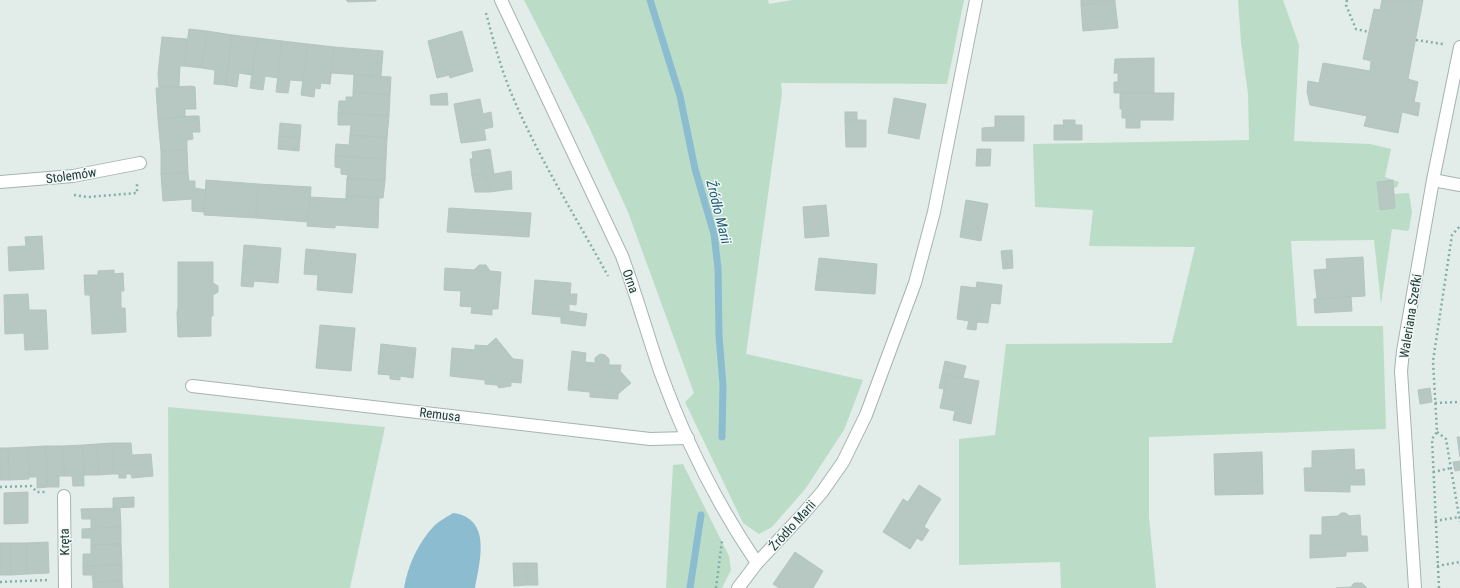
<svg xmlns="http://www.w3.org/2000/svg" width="1460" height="588" font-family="'Roboto Condensed',sans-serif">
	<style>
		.green { fill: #bbddc8 }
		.water { fill: #8bbcd0 }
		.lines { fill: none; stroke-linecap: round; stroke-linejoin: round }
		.stream { stroke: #8bbcd0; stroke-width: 7 }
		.building { fill: #b7c7c2; stroke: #b4c5c1 }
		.street-casing { stroke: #a5b4b1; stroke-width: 14 }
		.path { stroke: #83afa7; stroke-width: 2.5; stroke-dasharray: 2 3; stroke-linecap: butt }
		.street { stroke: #fff; stroke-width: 12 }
		.labels { text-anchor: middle; stroke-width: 3; stroke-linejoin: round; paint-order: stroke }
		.street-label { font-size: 13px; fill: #223d39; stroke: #f2f8f6 }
		.water-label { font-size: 14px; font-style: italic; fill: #1d5d78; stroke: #f2f8f6 }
	</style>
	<rect width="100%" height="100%" fill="#e2ece9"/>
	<g class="green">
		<polygon points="524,0 768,0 769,4 792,0 964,0 947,84 781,83 782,93 746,354 863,380 844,430 806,488 772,527 759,534 743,523 685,402 694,393 628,212 588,125"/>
		<polygon points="1238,0 1283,0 1299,45 1294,141 1370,144 1391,149 1385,177 1399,182 1397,187 1394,188 1393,180 1377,182 1380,209 1395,208 1394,194 1409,193 1412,212 1409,229 1408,231 1392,229 1381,304 1374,240 1291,241 1297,326 1383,326 1386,429 1149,437 1149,517 1156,588 1061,588 1060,562 959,565 959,439 995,435 1006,344 1172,343 1195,247 1089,246 1093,210 1035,207 1033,144 1249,140 1248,94 1241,42"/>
		<polygon points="168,407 385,427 350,588 169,588"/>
		<polygon points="683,464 729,556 731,570 722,588 666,588 673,465"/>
	</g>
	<path class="water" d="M453,513c39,5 27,48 22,75h-71c4,-23 14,-45 30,-62 5,-5 13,-9 19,-13z"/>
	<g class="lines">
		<g class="stream">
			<polyline points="650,0 680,96 695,169 714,234 718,268 719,336 723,385 722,437"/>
			<polyline points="690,588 701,515"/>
		</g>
	</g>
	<g class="building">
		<polygon points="346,0 376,0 376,1 348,2"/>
		<polygon points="1081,0 1115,0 1115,2 1081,5"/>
		<polygon points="1382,0 1423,0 1408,79 1418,82 1414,102 1420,103 1418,116 1402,112 1398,133 1364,126 1367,116 1310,105 1307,92 1308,81 1319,83 1323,63 1370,71 1371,61 1363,59 1374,9 1380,10"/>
		<polygon points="1115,2 1118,28 1083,31 1081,5"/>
		<polygon points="189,29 207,31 202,68 184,66"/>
		<polygon points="207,31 232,35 226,85 214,84 215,70 202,68"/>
		<polygon points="462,31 473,71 450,78 449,75 437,78 428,41"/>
		<polygon points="232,35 257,38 252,75 239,73 237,87 226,85"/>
		<polygon points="162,37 187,39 184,66 180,66 179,87 159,87 158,74"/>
		<polygon points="257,38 282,41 278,78 265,76 263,90 250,88"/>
		<polygon points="282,41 308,44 303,81 290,80 288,93 276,92"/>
		<polygon points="308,44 334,47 330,84 321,83 320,89 315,88 314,97 301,95"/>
		<polygon points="334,47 383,51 381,76 331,73"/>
		<polygon points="1154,58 1154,93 1114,93 1114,82 1118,82 1118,73 1114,73 1115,59"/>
		<polygon points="354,75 391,77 390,95 353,92"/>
		<polygon points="191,86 195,87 196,109 185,109 185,116 192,117 158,119 156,88"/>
		<polygon points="353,92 390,95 389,116 338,113 339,101 346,101 346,97 353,97"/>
		<polygon points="447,93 448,105 431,105 430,95"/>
		<polygon points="1120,93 1174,93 1173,120 1140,120 1140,128 1126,128 1126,118 1122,118 1122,109 1120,109"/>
		<polygon points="894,98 926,104 919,139 888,133"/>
		<polygon points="480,99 483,114 491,112 493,127 484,129 486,140 461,143 454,104"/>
		<rect x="845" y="112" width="12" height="8"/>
		<polygon points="338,113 389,116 387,138 350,135 351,125 338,125"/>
		<polygon points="192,116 199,116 200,132 192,132 193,139 187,140 187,150 161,151 158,119"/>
		<polygon points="995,116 1024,116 1024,141 982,141 982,128 995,127"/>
		<polygon points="845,120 866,120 866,147 846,147"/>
		<polygon points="1063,120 1075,120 1075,125 1082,125 1082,140 1054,140 1054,125 1064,125"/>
		<polygon points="280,123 301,125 300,138 279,136"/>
		<polygon points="350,135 387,138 386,159 335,156 336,144 349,145"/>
		<polygon points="279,136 300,138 299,151 278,149"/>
		<polygon points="490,149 494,174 511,171 512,189 490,192 487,177 482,178 481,174 472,176 470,159 473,159 472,152"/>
		<polygon points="977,149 991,149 990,166 976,166"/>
		<polygon points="187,150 188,173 161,174 161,151"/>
		<polygon points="335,156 386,159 385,181 347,178 348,175 341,174 341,168 335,167"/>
		<polygon points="188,173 189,181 195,181 195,188 206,190 204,212 192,211 192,199 163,201 161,174"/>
		<polygon points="481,174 482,178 487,177 490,192 475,192 472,176"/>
		<polygon points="347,178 385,181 383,198 346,196"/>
		<polygon points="206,180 258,184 256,218 204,215"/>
		<polygon points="1393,180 1395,208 1380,210 1377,182"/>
		<polygon points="258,184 311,187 309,222 256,218"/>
		<polygon points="346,196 379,198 378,228 335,225 335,228 307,226 310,197 346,199"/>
		<polygon points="966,200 988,204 981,241 960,237"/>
		<polygon points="826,205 829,236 805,238 803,207"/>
		<polygon points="449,208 531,213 529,237 447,232"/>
		<polygon points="42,236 44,269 9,271 8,247 26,246 25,237"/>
		<polygon points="244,245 281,248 278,283 254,281 253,287 241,286"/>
		<polygon points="306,249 356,254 352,293 317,290 318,275 304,274"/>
		<polygon points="1012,250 1013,268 1003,269 1001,251"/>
		<polygon points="1363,257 1365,296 1317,299 1314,270 1327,269 1326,259"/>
		<polygon points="819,258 877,264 875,294 815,290"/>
		<polygon points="178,262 213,262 213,283 218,286 218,292 213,295 213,316 211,316 211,336 178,337 177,313 178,307"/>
		<polygon points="479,265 486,265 490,271 501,272 498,309 492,309 492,315 471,313 472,307 460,306 461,291 444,290 445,268 474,270"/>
		<polygon points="114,270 114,274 123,273 124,291 121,291 121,308 125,308 126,332 92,334 90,295 85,295 84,275 98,275 98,271"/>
		<polygon points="535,280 571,283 570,294 577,294 576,305 569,304 569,311 587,314 585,326 561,323 561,317 532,314"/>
		<polygon points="977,282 1002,285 1000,304 991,303 988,323 977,322 976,330 967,329 969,321 957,319 961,286 976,288"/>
		<polygon points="28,294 29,310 46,310 48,349 25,350 24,333 5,334 4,295"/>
		<polygon points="1351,297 1352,311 1315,313 1314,299"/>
		<polygon points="320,325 355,328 351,371 316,368"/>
		<polygon points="496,338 513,359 523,360 521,383 511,382 511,386 499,388 497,385 485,384 485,380 450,376 452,348 475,350 475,345 487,346"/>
		<polygon points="381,344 416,348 413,378 400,376 400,380 390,379 390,375 378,374"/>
		<polygon points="572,351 586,353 585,362 595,363 595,358 600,354 605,355 609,359 609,365 621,365 620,371 631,383 618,394 618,399 590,397 590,392 568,390"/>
		<polygon points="945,361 966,366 963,378 947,375 944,389 939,388"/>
		<polygon points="947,375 979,381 971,424 953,420 955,411 940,408"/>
		<polygon points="1430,388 1432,402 1420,404 1418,390"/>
		<polygon points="1457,437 1460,437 1460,457"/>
		<polygon points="112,443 131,443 132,455 151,454 153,476 132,478 131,474 126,474 126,478 119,478 119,474 112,474"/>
		<polygon points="112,443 112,474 98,475 97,444"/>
		<polygon points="97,444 98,475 84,475 83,445"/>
		<polygon points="83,445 84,486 73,486 72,476 64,476 63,446"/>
		<polygon points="46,446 48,487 37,488 37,477 29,477 28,447"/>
		<polygon points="46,446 63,446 64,476 59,476 59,487 48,487"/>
		<polygon points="28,447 29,479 9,480 8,448"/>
		<polygon points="0,448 8,448 9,480 0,480"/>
		<polygon points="1354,449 1355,470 1364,469 1365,485 1350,485 1350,492 1305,491 1304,468 1312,468 1312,451"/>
		<polygon points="1262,452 1263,494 1215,495 1214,454"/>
		<polygon points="1460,461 1460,470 1455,471 1453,462"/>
		<polygon points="919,485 941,499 930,516 908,502"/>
		<polygon points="28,492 28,523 4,524 4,493"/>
		<polygon points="134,497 134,507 113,508 113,498"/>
		<polygon points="903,499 930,516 924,527 929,530 922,541 917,538 910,549 883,532"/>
		<polygon points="120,508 121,527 91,528 91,519 82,519 81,509"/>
		<polygon points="1341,513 1346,513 1349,516 1360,515 1361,536 1367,536 1368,551 1346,552 1346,556 1310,558 1310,535 1322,535 1322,517 1338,516"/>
		<polygon points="121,527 121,544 91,545 91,538 82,538 82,529"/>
		<polygon points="48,542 49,573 27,574 26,543"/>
		<polygon points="0,543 10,543 11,575 0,575"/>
		<polygon points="10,543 26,543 27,574 11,575"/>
		<polygon points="121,544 122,565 83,566 83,554 91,554 91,545"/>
		<polygon points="795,552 823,571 813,588 779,588 773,584"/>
		<polygon points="513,563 526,563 527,585 514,586"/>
		<polygon points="526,563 537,563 538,585 527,585"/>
		<polygon points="122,565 122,581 93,582 92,575 83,575 83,566"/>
		<polygon points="122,581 123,588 93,588 93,582"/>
		<polygon points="1354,583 1362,583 1367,588 1336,588 1351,587"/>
	</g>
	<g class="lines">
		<defs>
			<g id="street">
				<path d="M501,0l121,256c14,38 25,77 38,115 24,67 57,133 97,192"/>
				<polyline points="1433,180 1460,185"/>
				<polyline points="0,182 73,176 140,163"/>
				<polyline points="192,386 650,439 688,438"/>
				<polyline points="64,496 65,588"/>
				<polyline points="738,588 757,563 803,514 822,492 843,462 866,415 915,283 934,212 976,0"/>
				<polyline points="1415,588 1401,371 1403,351 1433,180 1460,47"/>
			</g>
		</defs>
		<use href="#street" class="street-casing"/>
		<g class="path">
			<polyline points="1347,0 1346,5 1356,29 1369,32"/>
			<path d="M486,13c8,30 16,60 29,89 26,60 62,117 93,174"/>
			<polyline points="1416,40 1443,44"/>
			<polyline points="74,195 88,197 137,193 137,182"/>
			<polyline points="1435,403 1460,402"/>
			<polyline points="1437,432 1446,439 1460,522"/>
			<polyline points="1433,472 1451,468"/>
			<polyline points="0,487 31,486 37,492 47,492"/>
			<polyline points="1435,521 1459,517"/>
			<polyline points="1437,566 1460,562"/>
			<polyline points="0,582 48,580"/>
			<polyline points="716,588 722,541"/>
			<polyline points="1439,588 1432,439 1437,432 1433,361 1452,235 1460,226"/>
		</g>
		<use href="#street" class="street"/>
	</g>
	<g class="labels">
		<g class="street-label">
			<text transform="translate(71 175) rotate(-8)" y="5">Stolemów</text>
			<text transform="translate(631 281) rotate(70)" y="5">Orna</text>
			<text transform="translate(1410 316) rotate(-81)" y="5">Waleriana Szefki</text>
			<text transform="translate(440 414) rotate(7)" y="5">Remusa</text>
			<text transform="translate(792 525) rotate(-48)" y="5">Źródło Marii</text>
			<text transform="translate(64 542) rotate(-91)" y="5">Kręta</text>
		</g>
		<g class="water-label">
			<text transform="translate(719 212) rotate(76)" y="5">Źródło Marii</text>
		</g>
	</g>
</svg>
